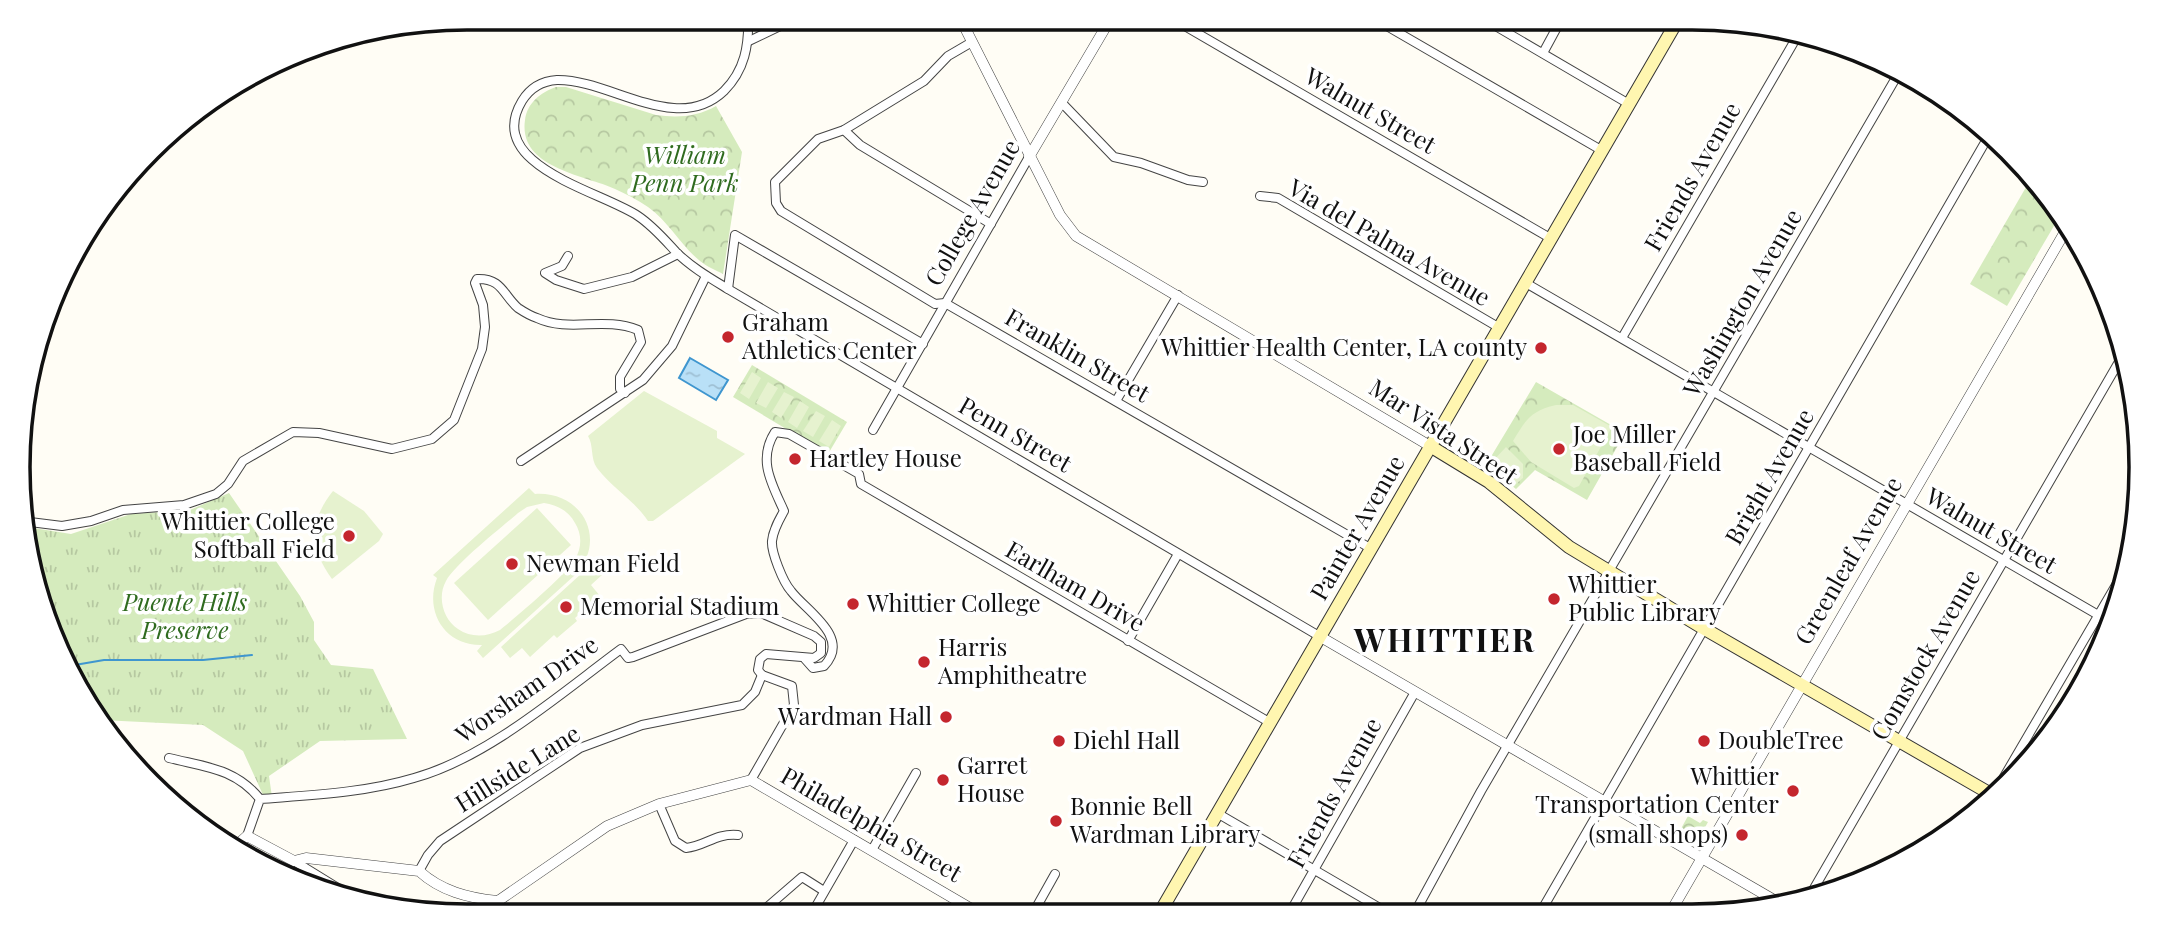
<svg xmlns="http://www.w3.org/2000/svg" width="2159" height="934" font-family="'Playfair Display',serif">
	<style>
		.grass { fill: url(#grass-tufts) }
		.park { fill: url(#park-crowns) }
		.pitch { fill: #e6f2cf; fill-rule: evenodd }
		.water { fill: url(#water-ripples); stroke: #3f96cf; stroke-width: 2 }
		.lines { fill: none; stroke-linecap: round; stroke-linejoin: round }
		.stream { stroke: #3f96cf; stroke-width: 2 }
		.minor-casing { stroke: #444; stroke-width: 10 }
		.tertiary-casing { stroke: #444; stroke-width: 11 }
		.secondary-casing { stroke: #333; stroke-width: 14 }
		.minor { stroke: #fff; stroke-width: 8 }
		.tertiary { stroke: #fff; stroke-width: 10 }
		.secondary { stroke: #fff6b0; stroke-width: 12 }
		.poi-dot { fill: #c4262e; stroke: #fff; stroke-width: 2.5 }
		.labels { text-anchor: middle; stroke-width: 7; stroke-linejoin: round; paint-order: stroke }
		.street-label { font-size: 24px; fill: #111; stroke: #fff }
		.park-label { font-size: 24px; font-style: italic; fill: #2f6b1f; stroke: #fff }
		.poi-label { font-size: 24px; fill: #111; stroke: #fff; text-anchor: start }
		.district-label { font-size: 32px; font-weight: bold; letter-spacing: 2px; fill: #111; stroke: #fff }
		.rim { fill: none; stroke: #111; stroke-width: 3.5 }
	</style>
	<defs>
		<pattern id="grass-tufts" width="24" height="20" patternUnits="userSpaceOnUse" patternTransform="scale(1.75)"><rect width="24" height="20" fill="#d5ebbd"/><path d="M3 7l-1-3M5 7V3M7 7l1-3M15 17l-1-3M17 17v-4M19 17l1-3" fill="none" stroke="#b6c8a1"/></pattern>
		<pattern id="park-crowns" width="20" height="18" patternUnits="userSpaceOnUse" patternTransform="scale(1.75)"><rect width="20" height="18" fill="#d5ebbd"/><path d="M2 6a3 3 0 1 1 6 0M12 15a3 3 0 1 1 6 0" fill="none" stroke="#b6c8a1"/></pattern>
		<pattern id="water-ripples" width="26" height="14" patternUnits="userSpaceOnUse" patternTransform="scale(1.75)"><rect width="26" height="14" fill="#b9e0f7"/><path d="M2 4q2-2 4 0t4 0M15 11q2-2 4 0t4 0" fill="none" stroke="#9ebfd3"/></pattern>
	</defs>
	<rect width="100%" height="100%" fill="#fffdf5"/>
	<polygon class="grass" points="229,493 300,596 314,622 314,640 331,665 373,669 407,739 320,741 269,776 272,797 264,797 243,751 203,725 101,720 78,691 21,526 71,534 131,514 190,510"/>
	<g class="park">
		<path d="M556,87h10l90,28c21,3 41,2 60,-9l26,46 -19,122c-7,-4 -16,-7 -23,-13 -19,-15 -30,-38 -52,-54 -10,-7 -22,-13 -33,-18 -31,-14 -97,-21 -90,-69 2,-17 16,-28 31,-33z"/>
		<polygon points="2029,182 2058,219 2007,306 1970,284"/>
		<polygon points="752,365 847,422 828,454 733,397"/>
		<polygon points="1536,382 1625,433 1587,500 1535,470 1516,489 1486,465"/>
		<polygon points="1688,816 1700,823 1703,820 1708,822 1698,840 1691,842 1678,834"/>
	</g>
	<g class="pitch">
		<polygon points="752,372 761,378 749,399 740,393"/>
		<polygon points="768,382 778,388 766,408 756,403"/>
		<path d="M644,391l73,40v7l28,16 -92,67h-5c-14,-21 -36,-33 -51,-53 -7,-10 -3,-22 -9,-32z"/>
		<polygon points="784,392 794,397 781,418 772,412"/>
		<polygon points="800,401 809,407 797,428 788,422"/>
		<path d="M1556,405h17l39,22 -33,59 -5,2 -43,-26 -18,-21c13,-21 17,-30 43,-36z"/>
		<polygon points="816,411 825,416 813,437 803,431"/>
		<polygon points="832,420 841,426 829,447 819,441"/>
		<polygon points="1506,447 1523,464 1523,478 1516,484 1511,483 1491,463"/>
		<path d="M529,488l6,6c48,-3 73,46 40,81l-92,83 -6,-7 5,-6c-37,1 -58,-33 -45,-67l-4,-3zM544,503c13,2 25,8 31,20 7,11 7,25 0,36 -9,16 -59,58 -75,71 -13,7 -29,8 -42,-1 -15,-10 -21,-32 -12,-48 10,-18 55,-53 72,-68l9,-6z"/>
		<path d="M333,491l31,20 19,23 -4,7 -47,38c-23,-31 -23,-58 1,-88z"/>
		<polygon points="537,508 571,545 488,620 454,583"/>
		<polygon points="593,563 603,574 591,585 600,596 575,618 577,621 557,638 554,635 530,657 522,648 510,658 501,647"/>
	</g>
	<polygon class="water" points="690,358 728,380 716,400 679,378"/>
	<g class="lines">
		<polyline class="stream" points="69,666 104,660 203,660 252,655"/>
		<defs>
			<g id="minor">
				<path d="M602,18c19,9 41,9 60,0"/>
				<path d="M748,18c1,27 -3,52 -24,73 -47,45 -114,-12 -167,-11 -16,1 -27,8 -35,21 -39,65 79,90 116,115 15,10 26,23 38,36 15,15 34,26 52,37l591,347"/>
				<polyline points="1171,18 1550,238"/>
				<polyline points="1373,18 1601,150"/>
				<polyline points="1482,18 1629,104"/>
				<polyline points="749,41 797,18"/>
				<polyline points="972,42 948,56 924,81 844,130 818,139 775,182 776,203 781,211 935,304 945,303 1370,548"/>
				<polyline points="1543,53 1562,18"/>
				<polyline points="1062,103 1114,157 1141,163 1188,180 1203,182"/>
				<polyline points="844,130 860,145 991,224"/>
				<polyline points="1260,196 1278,198 1498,327"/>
				<polyline points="568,256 562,266 545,273 556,280 584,289 632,277 678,254"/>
				<polyline points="1524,282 2112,623"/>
				<polyline points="728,289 735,235 923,344"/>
				<polyline points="1622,338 1798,35"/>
				<polyline points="1116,401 1178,295"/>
				<polyline points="873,430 1029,157"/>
				<polyline points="521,461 643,380 672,346 706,276"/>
				<path d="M22,521l40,5 29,-5 32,-11 61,-5 32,-11 12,-10 15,-23 50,-29 26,1 73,16 40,-10 22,-19 28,-71 3,-22 -2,-22 -8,-22 2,-4c25,-1 26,16 41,29 6,4 13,8 19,10 33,15 66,-2 101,12l3,12 -21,35v12l5,4"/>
				<polyline points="1128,641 1178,554"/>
				<path d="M805,659l8,9 11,-2c28,-29 -19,-56 -33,-75 -8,-9 -20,-39 -19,-50 1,-11 7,-21 12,-30 -12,-27 -27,-51 -9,-79l14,2 70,40 2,10 408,238"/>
				<path d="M169,758c36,9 66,10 91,41"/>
				<polyline points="751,780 794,705 792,686 762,675"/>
				<path d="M659,804l16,37 11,7c20,-2 29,-15 52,-13"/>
				<polyline points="1987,806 2123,573"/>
				<polyline points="1217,813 1390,914"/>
				<path d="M247,836l13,-37c51,-4 104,-6 154,-21 73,-20 146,-84 207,-129l7,9 5,-1 113,-43 15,-1 53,23 7,6v11l-7,5 -48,-4 -6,5 -2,11 4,5"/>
				<polyline points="872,850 916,773"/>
				<polyline points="294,861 354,898"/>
				<polyline points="419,871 428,855 440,841 580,748 642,725 742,705 755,692 762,675"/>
				<polyline points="1809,897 2120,360"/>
				<polyline points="498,901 505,916"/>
				<polyline points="1540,913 1991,132"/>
				<polyline points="1289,914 1415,692"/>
				<polyline points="1414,914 1481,791 1897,76"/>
				<polyline points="811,915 854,840"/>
				<polyline points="1032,915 1055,874"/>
				<polyline points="640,916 679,908"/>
				<polyline points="757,916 802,877 824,891"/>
			</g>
			<g id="tertiary">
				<polyline points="960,18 1060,215 1076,236 1430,446"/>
				<polyline points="1029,157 1111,18"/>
				<polyline points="1319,636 1781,904"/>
				<path d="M238,844l9,-8 47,25 12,-3 113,13c22,20 49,27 79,30l109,-75 52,-22 92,-24 231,135"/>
				<polyline points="1670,913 2066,230"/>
			</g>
			<g id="secondary">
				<polyline points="1430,446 1489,482 1569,547 1703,628 1996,797"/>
				<polyline points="1159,914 1679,18"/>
			</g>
		</defs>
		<use href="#minor" class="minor-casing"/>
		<use href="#tertiary" class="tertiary-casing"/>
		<use href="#secondary" class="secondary-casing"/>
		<use href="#minor" class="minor"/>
		<use href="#tertiary" class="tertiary"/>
		<use href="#secondary" class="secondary"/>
	</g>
	<g class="poi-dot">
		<circle cx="728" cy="337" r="7"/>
		<circle cx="1541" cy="348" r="7"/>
		<circle cx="1559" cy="449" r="7"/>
		<circle cx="795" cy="459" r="7"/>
		<circle cx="349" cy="536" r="7"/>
		<circle cx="512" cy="564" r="7"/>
		<circle cx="1554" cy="599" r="7"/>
		<circle cx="853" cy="604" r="7"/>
		<circle cx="566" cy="607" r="7"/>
		<circle cx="924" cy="662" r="7"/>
		<circle cx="946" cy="717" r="7"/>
		<circle cx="1059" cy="741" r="7"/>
		<circle cx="1704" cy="741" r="7"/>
		<circle cx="943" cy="780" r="7"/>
		<circle cx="1793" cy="791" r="7"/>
		<circle cx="1056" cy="821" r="7"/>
		<circle cx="1742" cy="835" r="7"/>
	</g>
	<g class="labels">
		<g class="street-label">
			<text transform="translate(1370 111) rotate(30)" y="8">Walnut Street</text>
			<text transform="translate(1693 177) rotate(-60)" y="8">Friends Avenue</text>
			<text transform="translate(973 213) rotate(-60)" y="8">College Avenue</text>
			<text transform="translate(1389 243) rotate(30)" y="8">Via del Palma Avenue</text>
			<text transform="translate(1743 303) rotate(-60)" y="8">Washington Avenue</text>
			<text transform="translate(1077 356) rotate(30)" y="8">Franklin Street</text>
			<text transform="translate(1443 432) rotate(33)" y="8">Mar Vista Street</text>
			<text transform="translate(1015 435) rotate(30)" y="8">Penn Street</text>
			<text transform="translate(1770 477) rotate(-60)" y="8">Bright Avenue</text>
			<text transform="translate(1358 528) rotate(-60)" y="8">Painter Avenue</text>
			<text transform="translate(1991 531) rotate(30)" y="8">Walnut Street</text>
			<text transform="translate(1849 561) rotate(-60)" y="8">Greenleaf Avenue</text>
			<text transform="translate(1075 587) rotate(30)" y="8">Earlham Drive</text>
			<text transform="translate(1926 655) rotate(-60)" y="8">Comstock Avenue</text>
			<text transform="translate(527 690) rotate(-35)" y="8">Worsham Drive</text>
			<text transform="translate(518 769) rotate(-32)" y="8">Hillside Lane</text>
			<text transform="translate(1335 793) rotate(-61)" y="8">Friends Avenue</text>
			<text transform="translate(871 825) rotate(30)" y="8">Philadelphia Street</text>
		</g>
		<g class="park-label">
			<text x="685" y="164">William<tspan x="685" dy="28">Penn Park</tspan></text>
			<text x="185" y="611">Puente Hills<tspan x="185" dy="28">Preserve</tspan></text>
		</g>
		<g class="poi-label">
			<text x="742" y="331">Graham<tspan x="742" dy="28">Athletics Center</tspan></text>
			<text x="1527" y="356" text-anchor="end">Whittier Health Center, LA county</text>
			<text x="1573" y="443">Joe Miller<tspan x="1573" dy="28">Baseball Field</tspan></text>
			<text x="809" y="467">Hartley House</text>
			<text x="335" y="530" text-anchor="end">Whittier College<tspan x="335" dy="28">Softball Field</tspan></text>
			<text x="526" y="572">Newman Field</text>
			<text x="1568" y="593">Whittier<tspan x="1568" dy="28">Public Library</tspan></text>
			<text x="867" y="612">Whittier College</text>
			<text x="580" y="615">Memorial Stadium</text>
			<text x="938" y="656">Harris<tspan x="938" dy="28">Amphitheatre</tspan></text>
			<text x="932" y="725" text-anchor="end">Wardman Hall</text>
			<text x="1073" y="749">Diehl Hall</text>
			<text x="1718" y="749">DoubleTree</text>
			<text x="957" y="774">Garret<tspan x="957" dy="28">House</tspan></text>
			<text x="1779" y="785" text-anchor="end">Whittier<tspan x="1779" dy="28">Transportation Center</tspan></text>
			<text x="1070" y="815">Bonnie Bell<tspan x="1070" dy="28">Wardman Library</tspan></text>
			<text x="1728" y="843" text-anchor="end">(small shops)</text>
		</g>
		<g class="district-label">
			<text x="1445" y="652">WHITTIER</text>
		</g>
	</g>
	<path d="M0 0H2159V934H0ZM467 30H1692A437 437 0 0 1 2129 467V467A437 437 0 0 1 1692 904H467A437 437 0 0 1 30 467V467A437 437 0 0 1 467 30Z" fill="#fff" fill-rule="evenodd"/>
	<path class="rim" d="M467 30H1692A437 437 0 0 1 2129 467V467A437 437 0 0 1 1692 904H467A437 437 0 0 1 30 467V467A437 437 0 0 1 467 30Z"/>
</svg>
